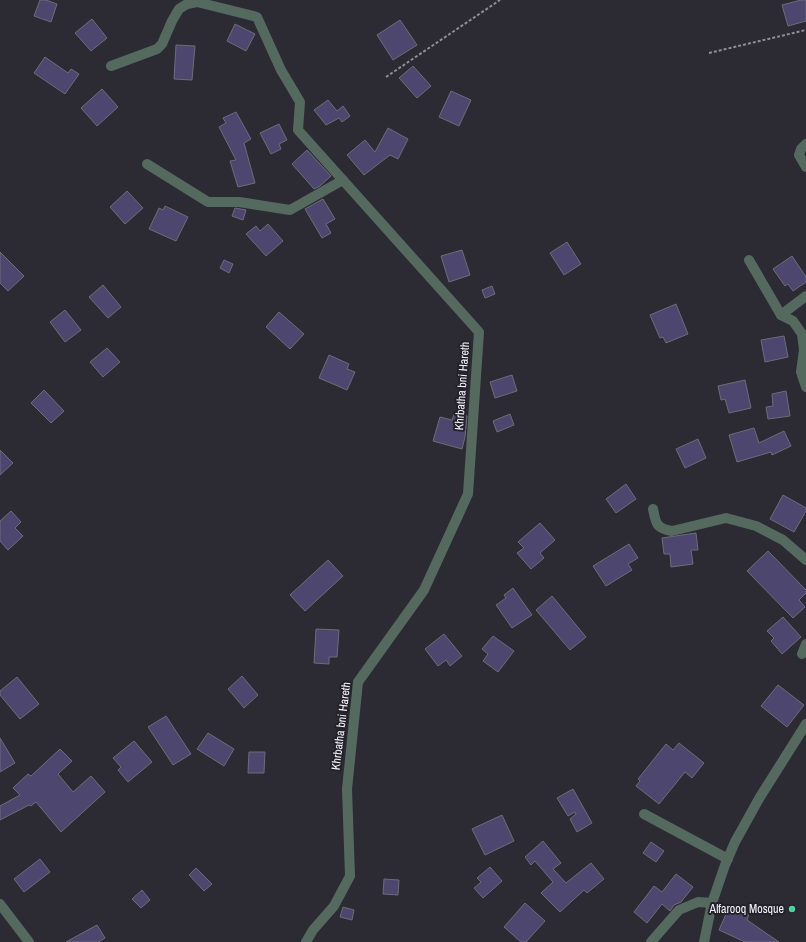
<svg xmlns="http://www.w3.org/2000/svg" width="806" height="942" font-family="'Archivo Narrow',sans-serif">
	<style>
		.building { fill: #4d476f; stroke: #6d6c76 }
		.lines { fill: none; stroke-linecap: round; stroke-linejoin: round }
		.path { stroke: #8f8e96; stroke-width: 2; stroke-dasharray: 3 2; stroke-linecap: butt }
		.minor { stroke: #556a5f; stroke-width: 10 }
		.tertiary { stroke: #556a5f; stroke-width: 10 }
		.poi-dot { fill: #47d49e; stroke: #23222a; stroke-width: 1.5 }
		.labels { text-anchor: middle; stroke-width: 4; stroke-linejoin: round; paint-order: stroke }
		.street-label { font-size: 12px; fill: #f4f3f9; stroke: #23222a }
		.poi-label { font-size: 12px; fill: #f4f3f9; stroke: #23222a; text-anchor: end }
	</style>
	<rect width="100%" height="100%" fill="#2c2b34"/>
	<g class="building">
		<polygon points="40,0 46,0 57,4 51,22 34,16"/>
		<polygon points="801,0 806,0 806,21 788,26 782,5"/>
		<polygon points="92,19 107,38 91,51 75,33"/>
		<polygon points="400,20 417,45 393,60 377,35"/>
		<polygon points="235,24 255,34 246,51 227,41"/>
		<polygon points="176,45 195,46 192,80 174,79"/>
		<polygon points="45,57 68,73 71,69 79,74 65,94 34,73"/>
		<polygon points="413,66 431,86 417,98 399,78"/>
		<polygon points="102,89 118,107 97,126 81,108"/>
		<polygon points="451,91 471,100 459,126 439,117"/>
		<polygon points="328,100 337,111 343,106 350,116 342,122 339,118 326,125 314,110"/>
		<polygon points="236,112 251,139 244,143 255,183 238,187 230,161 236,160 219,127 226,123 223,118"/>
		<polygon points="279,124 287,140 279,144 281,149 271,154 260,133"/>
		<polygon points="388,128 408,139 398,159 390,155 364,175 347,155 365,140 375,152"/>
		<polygon points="307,150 331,176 320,186 314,189 292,164"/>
		<polygon points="127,191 143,208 125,224 110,207"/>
		<polygon points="323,199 335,219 326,224 331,233 322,238 305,209"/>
		<polygon points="165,206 188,217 176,241 149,229 159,208 163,210"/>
		<polygon points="235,208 246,210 243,220 232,216"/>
		<polygon points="268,224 283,241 266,256 246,234 256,226 260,231"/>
		<polygon points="567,242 581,264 564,275 550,253"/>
		<polygon points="462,250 470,275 449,282 441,256"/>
		<polygon points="0,252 24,276 8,291 0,283"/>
		<polygon points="792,256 806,277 806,282 793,291 788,284 785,286 773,269"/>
		<polygon points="224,260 233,264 229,273 220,268"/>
		<polygon points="103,285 121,307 108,318 89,297"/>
		<polygon points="492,286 495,294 485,298 482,290"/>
		<polygon points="676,304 688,334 666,343 663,337 660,338 650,315"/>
		<polygon points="65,310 81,330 65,342 50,322"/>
		<polygon points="279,312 304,334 290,349 266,327"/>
		<polygon points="784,336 788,357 765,362 761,340"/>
		<polygon points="107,348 120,362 103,377 90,362"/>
		<polygon points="329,355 349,364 347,369 355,372 347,390 319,378"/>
		<polygon points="512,375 517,391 495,398 490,382"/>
		<polygon points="745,380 751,408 729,413 725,399 721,400 718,386"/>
		<polygon points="44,390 64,411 51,423 31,403"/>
		<polygon points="786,391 790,416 768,419 766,407 773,406 772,394"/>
		<polygon points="455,412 467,416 465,437 462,449 433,441 440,417 452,420"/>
		<polygon points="510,414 514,425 497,432 493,421"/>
		<polygon points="754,428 759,443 784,431 791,446 772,455 771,452 737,462 729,435"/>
		<polygon points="698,439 706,458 685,468 676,449"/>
		<polygon points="0,450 13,463 0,475"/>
		<polygon points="626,484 636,499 616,513 606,499"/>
		<polygon points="783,495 806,508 806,511 794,532 770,519"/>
		<polygon points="11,511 21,522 15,528 23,536 8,550 0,541 0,521"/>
		<polygon points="540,523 555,540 540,553 544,558 531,569 517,553 524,548 518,542"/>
		<polygon points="696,533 698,550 691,550 693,564 671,567 670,554 664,554 662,538"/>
		<polygon points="629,544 638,558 628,564 632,570 606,586 593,566"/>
		<polygon points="768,551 806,590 806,593 799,600 805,607 793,618 747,571"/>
		<polygon points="328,560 343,576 305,611 290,595"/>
		<polygon points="513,588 532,615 512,628 496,605 506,598 504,595"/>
		<polygon points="552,596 586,637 570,650 536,610"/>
		<polygon points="783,617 801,637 782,654 771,641 774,638 767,631"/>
		<polygon points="316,629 339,630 337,657 329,657 329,664 314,663"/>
		<polygon points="444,634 462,656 450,666 446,660 438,666 425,649"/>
		<polygon points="493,636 514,651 498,672 483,661 488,654 482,649"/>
		<polygon points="242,676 258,695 244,708 228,689"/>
		<polygon points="17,677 39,704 20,719 0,695 0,691"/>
		<polygon points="778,685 804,705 787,727 761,706"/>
		<polygon points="166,716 191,754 173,765 148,727"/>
		<polygon points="208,733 234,749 224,766 197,749"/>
		<polygon points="0,738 15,763 0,772"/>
		<polygon points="134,741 152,762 128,782 118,770 121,767 113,758"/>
		<polygon points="679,743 704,763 692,778 685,772 659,804 636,786 640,781 638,779 666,744 673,750"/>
		<polygon points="60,749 72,761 58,774 73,792 91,776 105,792 61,832 36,802 31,806 29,805 0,820 0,806 20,795 13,788 28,774 31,776"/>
		<polygon points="249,752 265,752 264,773 248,773"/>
		<polygon points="573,789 592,823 577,832 570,819 576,814 575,812 568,816 557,798"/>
		<polygon points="502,815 514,841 485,855 472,829"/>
		<polygon points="543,841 561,863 553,869 566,883 591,863 604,879 587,893 584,890 560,912 541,893 553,882 535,861 531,865 525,857"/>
		<polygon points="651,842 664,851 656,862 643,853"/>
		<polygon points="40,859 50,872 24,892 14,879"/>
		<polygon points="490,867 502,881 483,898 474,888 481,882 477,878"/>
		<polygon points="196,868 212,884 204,891 189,875"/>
		<polygon points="676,874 693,887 681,902 674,905 670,911 662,904 647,923 634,912 654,886 662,892"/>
		<polygon points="384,879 399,880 398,895 383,894"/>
		<polygon points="142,890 150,900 141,908 132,899"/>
		<polygon points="525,903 545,921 526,942 521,942 504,927"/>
		<polygon points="730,905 749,914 747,920 779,942 745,942 719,930"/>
		<polygon points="343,907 354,910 352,920 340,917"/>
		<polygon points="97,925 105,938 98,942 66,942"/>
	</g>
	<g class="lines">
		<g class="path">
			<polyline points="709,53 806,30"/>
			<polyline points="386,77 500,0"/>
		</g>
		<g class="minor">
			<polyline points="111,66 157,49 162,44 172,21 179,9 187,4 197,2 257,17 281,70 300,102 298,130 479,332 468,494 424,590 358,682 347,789 350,876 334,906 313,930 306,942"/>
			<polyline points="806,144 801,149 799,155 806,167"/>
			<polyline points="147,164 208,202 239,202 290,210 343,180"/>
			<polyline points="749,260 781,315 793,321 802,334 804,350 801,372 806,387"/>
			<polyline points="781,315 806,296"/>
			<path d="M653,509c3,15 3,19 19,22l54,-13 30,8 27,14 23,20"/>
			<polyline points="802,654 806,644"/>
			<polyline points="644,814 728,859"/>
			<polyline points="0,904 29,942"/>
			<polyline points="651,942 679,910 698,902 712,903"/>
		</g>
		<polyline class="tertiary" points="704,942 712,903 725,865 735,842 760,797 806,724"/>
	</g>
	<circle class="poi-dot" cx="792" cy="909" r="4"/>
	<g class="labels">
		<g class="street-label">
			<text transform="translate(462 386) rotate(-86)" y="4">Khrbatha bni Hareth</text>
			<text transform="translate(341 726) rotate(-83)" y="4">Khrbatha bni Hareth</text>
		</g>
		<g class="poi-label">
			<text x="784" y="913">Alfarooq Mosque</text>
		</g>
	</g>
</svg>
